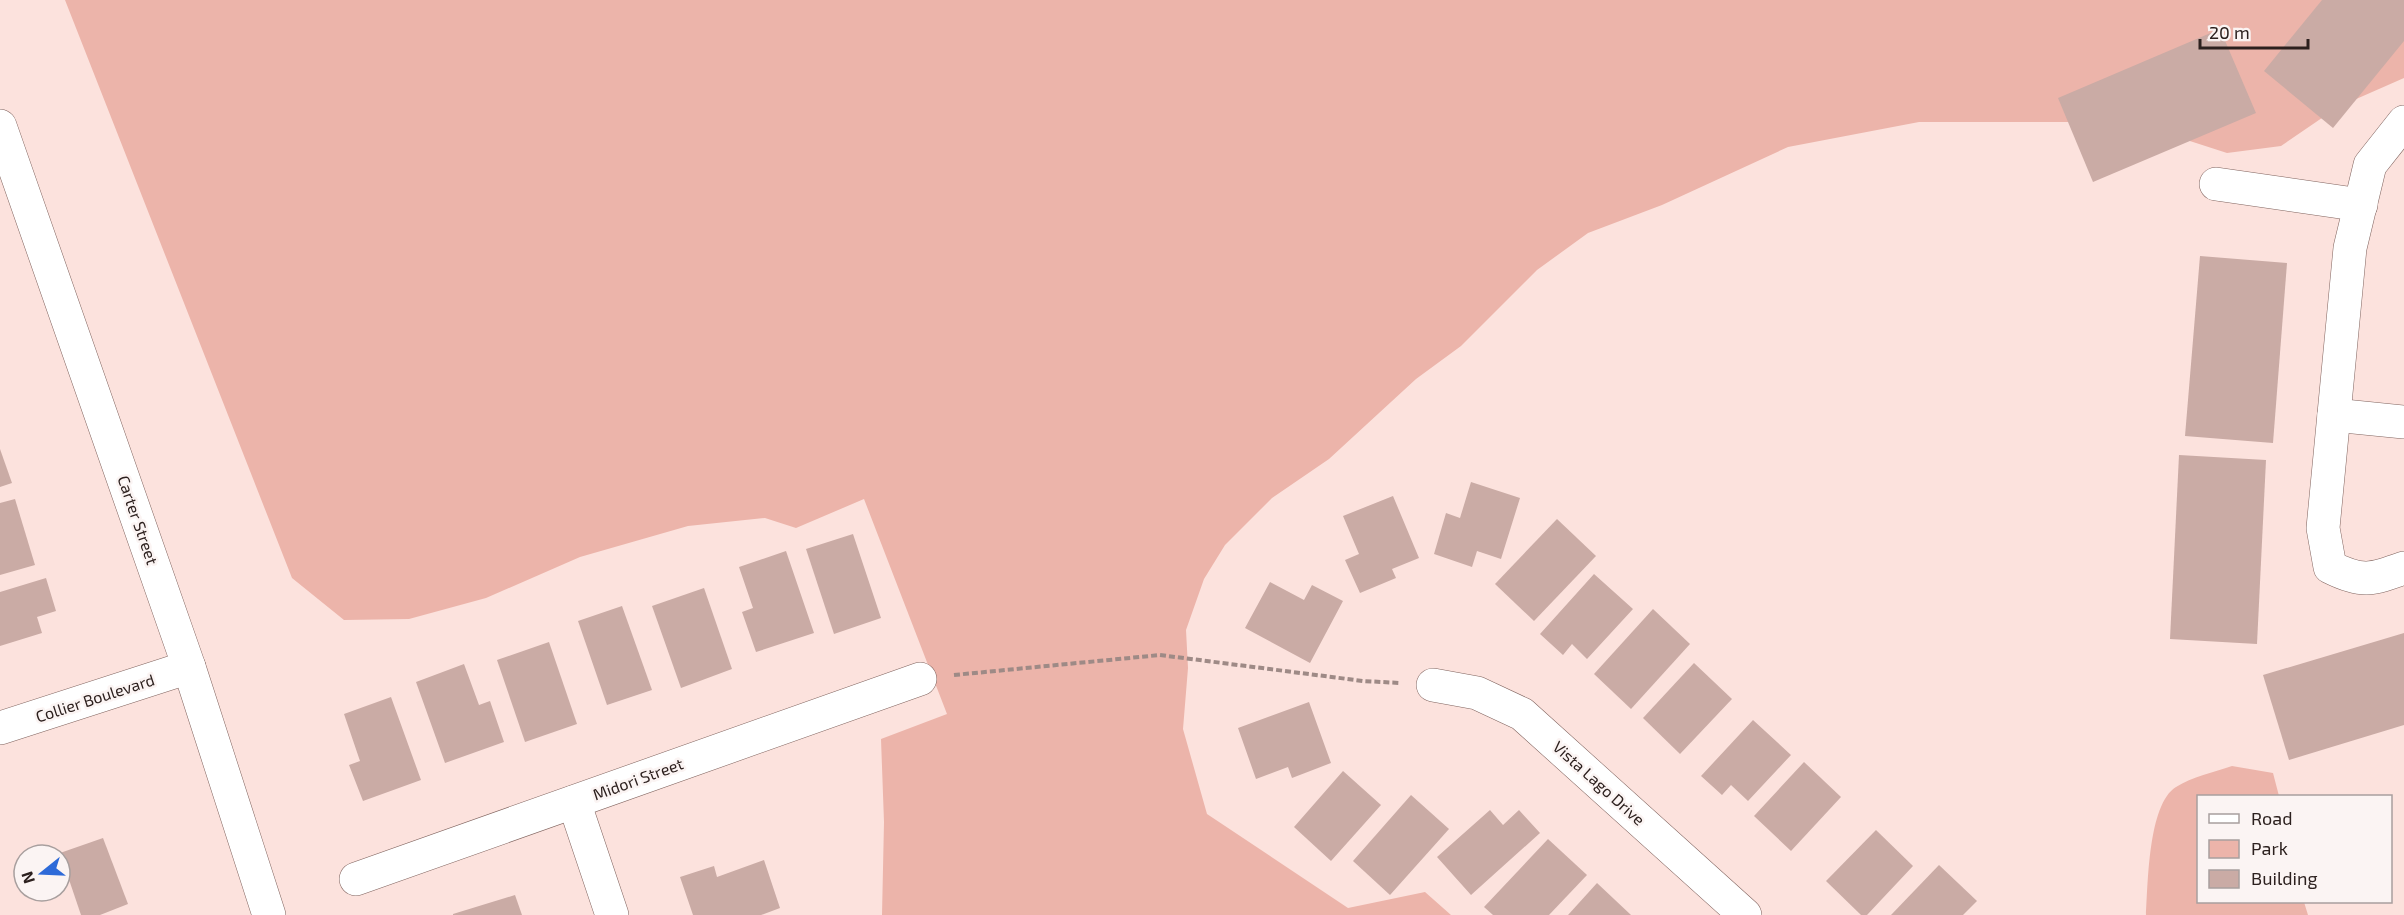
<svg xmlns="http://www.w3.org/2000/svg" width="2404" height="915" font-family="'Exo 2',sans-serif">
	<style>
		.green { fill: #ecb4aa }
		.building { fill: #caaba5 }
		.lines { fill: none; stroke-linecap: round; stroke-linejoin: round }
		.minor-casing { stroke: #80645f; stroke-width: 34 }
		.path { stroke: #9e8a86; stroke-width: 4; stroke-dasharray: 6 3; stroke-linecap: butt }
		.minor { stroke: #fff; stroke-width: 33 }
		.labels { text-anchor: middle; stroke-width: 5; stroke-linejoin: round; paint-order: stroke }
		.street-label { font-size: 16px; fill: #2c201e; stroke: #fbf4f3 }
	</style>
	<rect width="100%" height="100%" fill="#fce2dd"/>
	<g class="green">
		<polygon points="65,0 2404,0 2404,78 2338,107 2281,146 2227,153 2131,122 1919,122 1788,147 1662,205 1588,233 1537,270 1461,346 1416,379 1329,459 1272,498 1225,545 1204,579 1186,630 1188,668 1183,729 1207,814 1348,908 1425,892 1451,915 882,915 884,822 881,739 947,714 864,499 796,528 765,518 688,526 580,557 486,598 409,619 344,620 292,578"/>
		<path d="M2232,766l41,7 6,23h-81v106h106l4,13h-162c2,-30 2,-111 30,-128 16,-10 38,-15 56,-21z"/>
	</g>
	<g class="building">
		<polygon points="2322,0 2404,0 2404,41 2333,128 2264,71"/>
		<polygon points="2220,29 2256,113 2093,182 2058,98"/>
		<polygon points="2200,256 2287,263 2273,443 2185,436"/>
		<polygon points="0,449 12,483 0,487"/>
		<polygon points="2179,455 2266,460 2257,644 2170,639"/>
		<polygon points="1471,482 1520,498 1501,559 1477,551 1472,567 1434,554 1446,513 1460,518"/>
		<polygon points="1393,496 1419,558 1392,569 1396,578 1360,593 1345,560 1359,554 1343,516"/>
		<polygon points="15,499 35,565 0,575 0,503"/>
		<polygon points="1557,519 1596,556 1534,621 1495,584"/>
		<polygon points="853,534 881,618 834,634 806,549"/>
		<polygon points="786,551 814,633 756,652 742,612 753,608 739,567"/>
		<polygon points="1594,574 1633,609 1587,659 1572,644 1563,655 1540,634"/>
		<polygon points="46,578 56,611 37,617 42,633 0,646 0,592"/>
		<polygon points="1270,582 1304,600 1312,585 1343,601 1310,663 1245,628"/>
		<polygon points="704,588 732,669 681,688 652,606"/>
		<polygon points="622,606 652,690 607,705 578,621"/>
		<polygon points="1653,609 1690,644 1631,709 1594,674"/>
		<polygon points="2404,633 2404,725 2289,760 2263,675"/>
		<polygon points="549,642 577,724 525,742 497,660"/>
		<polygon points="1694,663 1732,699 1680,754 1643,718"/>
		<polygon points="464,664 479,705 490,701 504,742 445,763 416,682"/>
		<polygon points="391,697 421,780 363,801 349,765 360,761 344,714"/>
		<polygon points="1309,702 1331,763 1292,778 1288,767 1256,779 1238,728"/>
		<polygon points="1753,720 1791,755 1748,801 1731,785 1722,795 1701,776"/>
		<polygon points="1804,762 1841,797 1791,851 1754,816"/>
		<polygon points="1343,771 1381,805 1331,861 1294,827"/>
		<polygon points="1411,795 1449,829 1390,895 1353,861"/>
		<polygon points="1490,810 1503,825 1519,810 1540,833 1471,895 1437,857"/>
		<polygon points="1876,830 1913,866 1867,915 1861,915 1826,881"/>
		<polygon points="103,838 128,904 100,915 81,915 60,853"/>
		<polygon points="1548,839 1587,875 1549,915 1493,915 1484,907"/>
		<polygon points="764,860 780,908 761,915 693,915 680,877 714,866 717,877"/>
		<polygon points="1939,865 1977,901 1963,915 1891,915"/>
		<polygon points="1597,883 1631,915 1568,915"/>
		<polygon points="515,895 522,915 453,915 453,914"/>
	</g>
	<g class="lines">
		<defs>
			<g id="minor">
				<path d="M2404,122l-34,43 -20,83 -27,280 7,39c32,16 41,13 74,1"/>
				<polyline points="0,126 189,667 269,915"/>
				<polyline points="2216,184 2361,205"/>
				<polyline points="2334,415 2404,422"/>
				<polyline points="1433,685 1477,693 1522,714 1745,915"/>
				<polyline points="0,728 189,667"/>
				<polyline points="574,802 612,915"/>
				<polyline points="356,879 920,679"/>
			</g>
		</defs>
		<use href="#minor" class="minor-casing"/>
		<polyline class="path" points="954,675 1160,655 1363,681 1400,683"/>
		<use href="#minor" class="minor"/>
	</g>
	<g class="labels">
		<g class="street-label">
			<text transform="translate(138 520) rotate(71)" y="6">Carter Street</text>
			<text transform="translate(95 698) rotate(-18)" y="6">Collier Boulevard</text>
			<text transform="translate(638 779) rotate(-20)" y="6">Midori Street</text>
			<text transform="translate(1599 783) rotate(42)" y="6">Vista Lago Drive</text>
		</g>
	</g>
	<rect x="2197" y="795" width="195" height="108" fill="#fbf4f3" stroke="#a89f9e" stroke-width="1.5"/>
	<rect x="2209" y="814" width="30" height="9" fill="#ffffff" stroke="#a89f9e" stroke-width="1.5"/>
	<text x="2251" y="825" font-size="18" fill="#2c201e">Road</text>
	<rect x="2209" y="840" width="30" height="18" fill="#ecb4aa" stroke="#a89f9e" stroke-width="1.5"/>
	<text x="2251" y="855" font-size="18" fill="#2c201e">Park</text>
	<rect x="2209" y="870" width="30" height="18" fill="#caaba5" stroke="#a89f9e" stroke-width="1.5"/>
	<text x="2251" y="885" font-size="18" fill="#2c201e">Building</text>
	<g transform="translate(42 873) rotate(252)"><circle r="28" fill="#fbf4f3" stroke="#a89f9e" stroke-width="1.5"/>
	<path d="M0-4.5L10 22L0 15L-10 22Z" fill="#2e6ad8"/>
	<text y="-9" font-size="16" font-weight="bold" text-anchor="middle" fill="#2c201e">N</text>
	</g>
	<path d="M2200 39v9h108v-9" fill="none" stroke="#2c201e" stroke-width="3"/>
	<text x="2209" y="39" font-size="18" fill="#2c201e" stroke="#fbf4f3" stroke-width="4.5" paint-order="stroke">20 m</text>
</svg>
